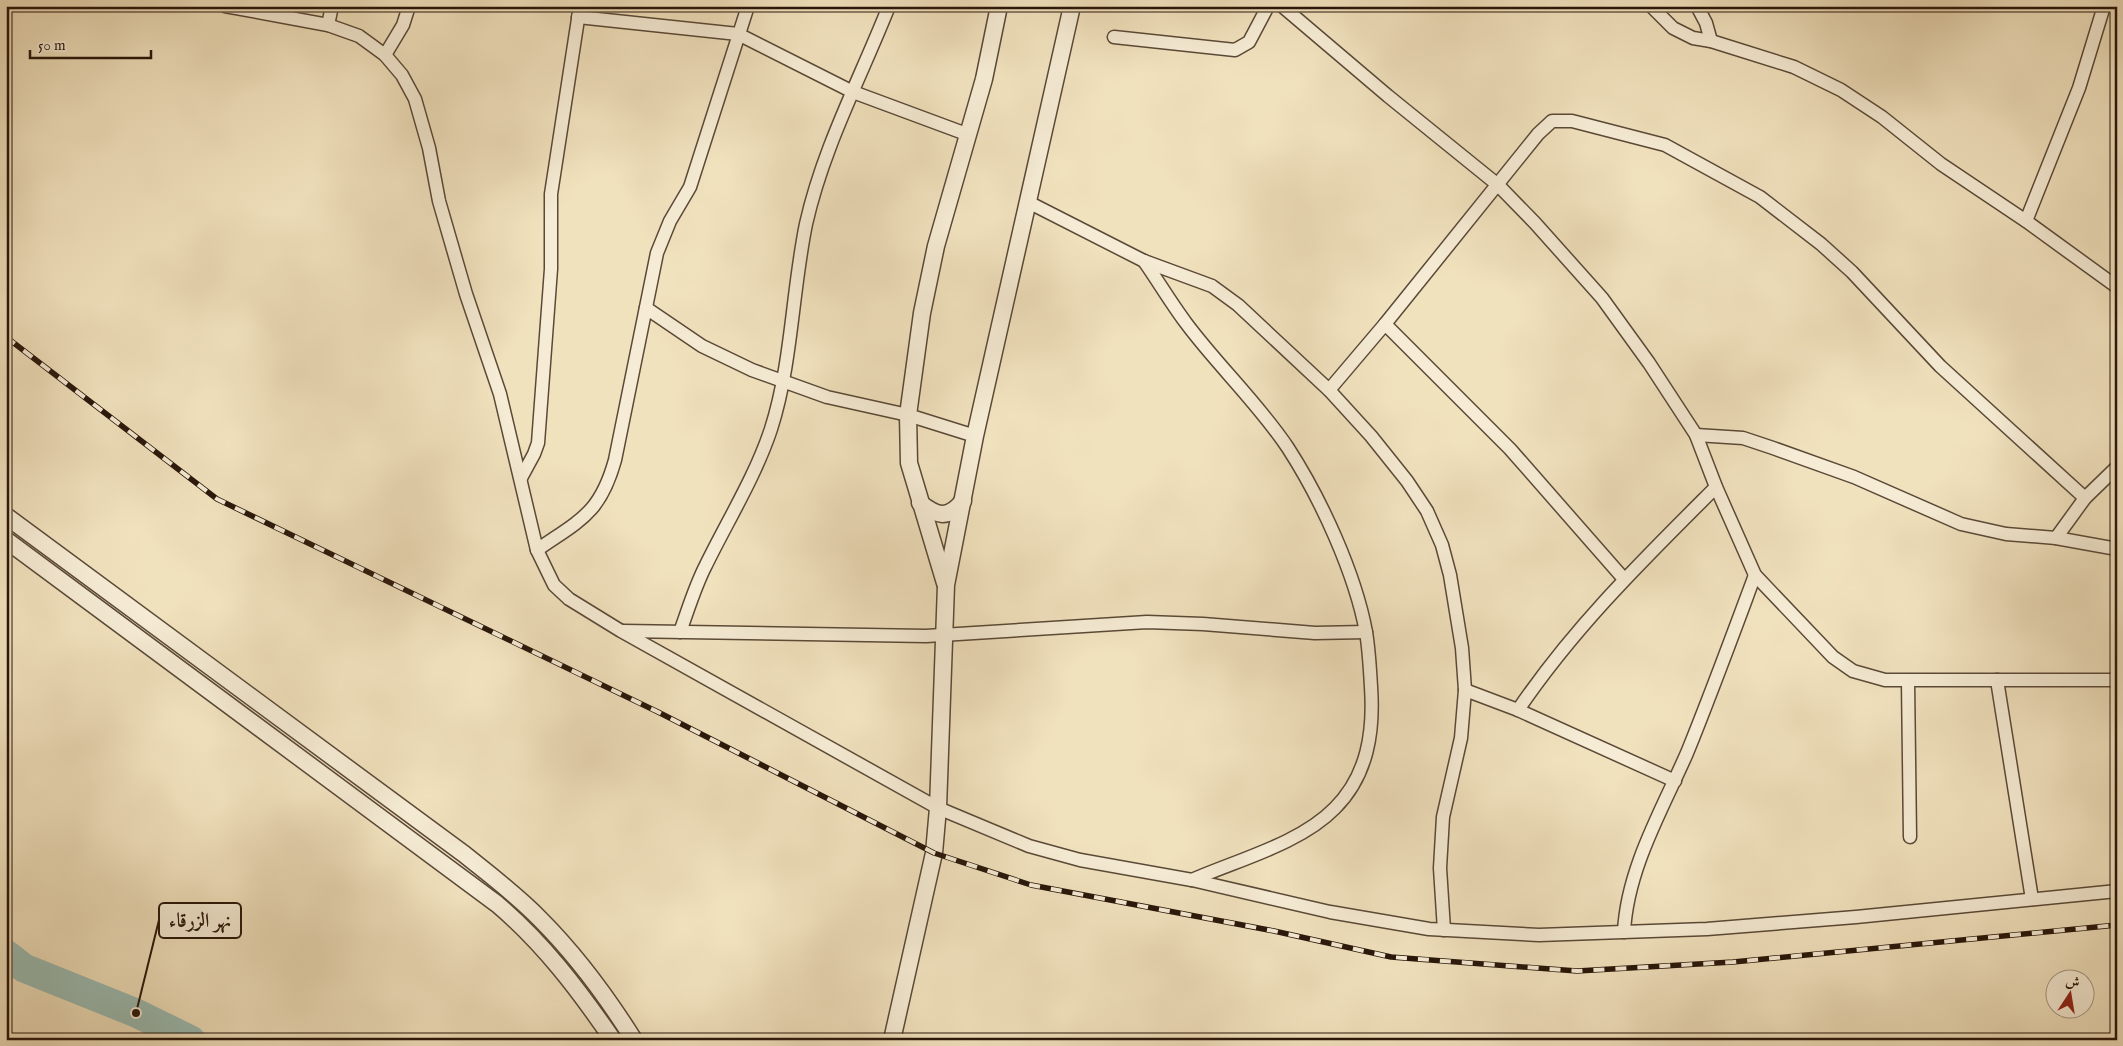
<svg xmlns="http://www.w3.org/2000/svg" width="2123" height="1046" font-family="'IM FELL English',Amiri,serif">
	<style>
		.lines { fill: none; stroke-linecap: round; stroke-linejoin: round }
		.river { stroke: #9bbdb4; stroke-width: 29 }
		.minor-casing { stroke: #5a4937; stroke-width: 15 }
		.tertiary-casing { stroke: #5a4937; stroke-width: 19 }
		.minor { stroke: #f6ecd5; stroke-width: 12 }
		.tertiary { stroke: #f6ecd5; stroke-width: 16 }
		.rail-casing { stroke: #28160a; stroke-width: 5.5 }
		.rail { stroke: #f6ecd5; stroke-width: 4; stroke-dasharray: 11; stroke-linecap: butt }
		.leader { fill: none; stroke: #28160a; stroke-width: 2 }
		.callout-dot { fill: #28160a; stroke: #f6ecd5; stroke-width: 2 }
		.callout { fill: #f6ecd5; stroke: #28160a; stroke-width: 2 }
		.callout-label { font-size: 20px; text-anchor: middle; font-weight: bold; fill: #28160a }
	</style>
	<rect width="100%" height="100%" fill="#f1e2be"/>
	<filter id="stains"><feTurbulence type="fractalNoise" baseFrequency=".004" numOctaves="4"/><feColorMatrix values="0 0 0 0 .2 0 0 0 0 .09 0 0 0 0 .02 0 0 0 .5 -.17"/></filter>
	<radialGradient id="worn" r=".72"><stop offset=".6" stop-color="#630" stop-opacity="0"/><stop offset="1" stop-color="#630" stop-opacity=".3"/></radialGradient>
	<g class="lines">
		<polyline class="river" points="6,954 24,968 136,1013 191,1040"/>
		<defs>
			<g id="minor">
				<polyline points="225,6 328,25 359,36 385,55 402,75 415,99 429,148 439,201 466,294 500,394 537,550 554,585 569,599 621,631 938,808 1029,846 1080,860 1192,880 1330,912 1429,929 1539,935 1707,929 1856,917 2117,891"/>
				<polyline points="1282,6 1388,96 1498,185 1535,223 1602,298 1649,363 1696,435 1716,487 1755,575 1833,657 1853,671 1885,680 2117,680"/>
				<polyline points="1651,6 1673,28 1693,38 1711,41 1794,67 1841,90 1882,117 1941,164 2026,221 2117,287"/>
				<polyline points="1697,6 1706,23 1711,41"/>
				<polyline points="578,17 738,34 853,92 969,135"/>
				<polyline points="328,25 332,6"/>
				<polyline points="1114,37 1235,50 1249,42 1268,6"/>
				<polyline points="385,55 403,25 409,6"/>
				<polyline points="1028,202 1144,261 1212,286 1238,305 1329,390 1371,436 1407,481 1427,511 1442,545 1450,575 1462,648 1465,690 1461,738 1443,817 1440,868 1444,930"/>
				<polyline points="2026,221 2079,88 2104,6"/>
				<path d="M1144,261c14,20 27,42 42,62 32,43 72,80 102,125 33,51 67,125 78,184 3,18 4,37 5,55 3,44 -3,88 -36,121 -35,36 -98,52 -143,72"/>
				<polyline points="646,308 702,346 752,370 827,397 908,415 975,436"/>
				<polyline points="1385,324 1510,449 1624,579"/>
				<polyline points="1329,390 1385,324 1538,134 1552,121 1572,121 1665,145 1760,197 1821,244 1852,272 1940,366 2085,498"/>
				<polyline points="1696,435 1743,438 1773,448 1854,477 1961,524 2006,534 2056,538 2117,549"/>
				<polyline points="521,478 534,454 538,443 551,269 551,194 580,6"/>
				<polyline points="2056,538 2085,498 2117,467"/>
				<path d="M537,550c43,-30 63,-36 78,-90l42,-207 13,-32 20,-34 58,-181"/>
				<polyline points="623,631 926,636 1147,622 1203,624 1315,633 1366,632"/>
				<path d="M680,632c8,-22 15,-46 26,-67 22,-45 49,-88 65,-136 21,-66 21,-137 35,-205 17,-76 54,-145 83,-218"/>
				<polyline points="1997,680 2032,899"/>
				<polyline points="1908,681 1910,837"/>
				<polyline points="1465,690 1518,710 1675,781"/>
				<path d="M1518,710c57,-84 126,-151 198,-223"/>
				<path d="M1624,932c3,-63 38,-122 63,-179 24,-59 46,-119 68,-178"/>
			</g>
			<g id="tertiary">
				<path d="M920,503c17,13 28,17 43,-2"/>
				<path d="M6,516l458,338c26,21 53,41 76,65 36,36 67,78 94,121"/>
				<path d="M6,540l491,364c46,39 81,85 116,136"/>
				<polyline points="945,583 909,463 908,415 922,313 936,246 984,79 999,6"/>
				<polyline points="892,1040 934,853 938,808 946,585 975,436 1072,6"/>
			</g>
		</defs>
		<use href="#minor" class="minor-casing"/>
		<use href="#tertiary" class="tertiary-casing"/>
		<use href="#minor" class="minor"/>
		<use href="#tertiary" class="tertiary"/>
		<defs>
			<polyline id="rail" points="6,337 217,499 658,712 934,853 1031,885 1274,931 1391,957 1577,971 1733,962 2117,925"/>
		</defs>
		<use href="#rail" class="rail-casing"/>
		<use href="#rail" class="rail"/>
	</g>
	<path class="leader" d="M136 1013L159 920"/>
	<circle class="callout-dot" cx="136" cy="1013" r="5"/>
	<rect class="callout" x="159" y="903" width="82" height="35" rx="5"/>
	<g class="callout-label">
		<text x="200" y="927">نهر الزرقاء</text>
	</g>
	<rect width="2123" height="1046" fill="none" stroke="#f1e2be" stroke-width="25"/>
	<rect x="8" y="8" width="2108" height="1031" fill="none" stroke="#28160a" stroke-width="2.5"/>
	<rect x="12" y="12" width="2098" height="1021" fill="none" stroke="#28160a"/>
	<g transform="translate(2070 994) rotate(12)"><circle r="24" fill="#f6ecd5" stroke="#a49684"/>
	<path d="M0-4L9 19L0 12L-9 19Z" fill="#8f2418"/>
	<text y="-8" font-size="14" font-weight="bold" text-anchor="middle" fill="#28160a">ش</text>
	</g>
	<path d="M30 50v8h121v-8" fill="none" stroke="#28160a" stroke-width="2.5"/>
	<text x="38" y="50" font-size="15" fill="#28160a" stroke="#f6ecd5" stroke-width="4" paint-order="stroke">50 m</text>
	<rect width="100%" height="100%" filter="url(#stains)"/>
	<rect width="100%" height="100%" fill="url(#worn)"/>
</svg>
